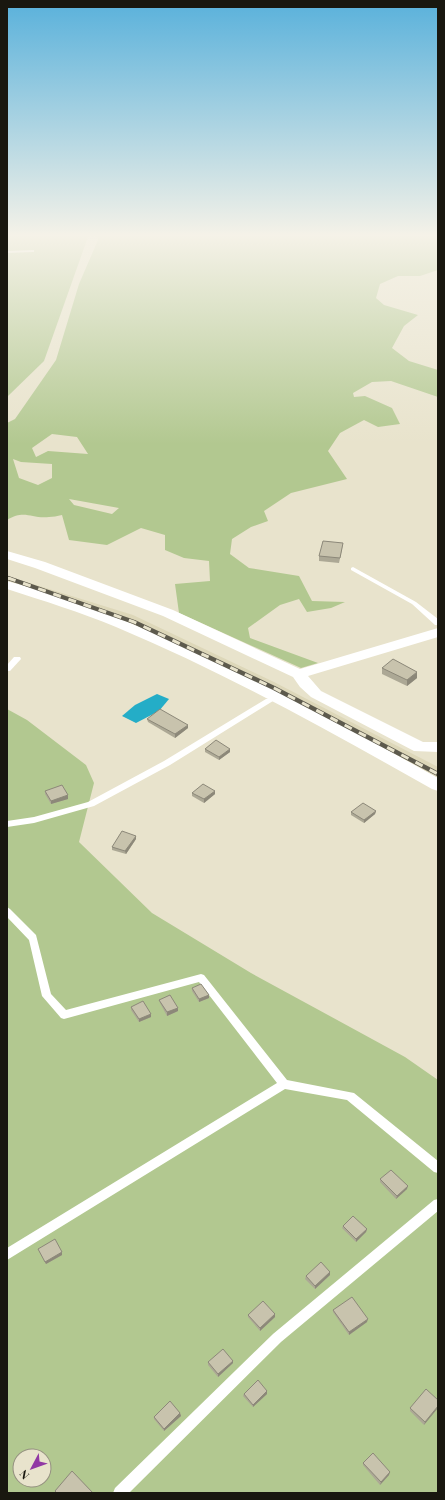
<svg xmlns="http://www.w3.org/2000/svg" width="445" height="1500" font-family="'Playfair Display',serif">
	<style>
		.built { fill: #ddd7b9 }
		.green { fill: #b2c890; fill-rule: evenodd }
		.water { fill: #24adc7 }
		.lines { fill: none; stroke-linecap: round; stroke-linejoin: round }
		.service { fill: #fff; fill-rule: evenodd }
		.minor { fill: #fff; fill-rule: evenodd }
		.rail-far1-casing { stroke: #5d5a4d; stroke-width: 3.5 }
		.rail-casing { stroke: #5d5a4d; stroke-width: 4.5 }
		.rail-far1 { stroke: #e8e3cc; stroke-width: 2.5; stroke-dasharray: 7; stroke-linecap: butt }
		.rail { stroke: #e8e3cc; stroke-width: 3; stroke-dasharray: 8; stroke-linecap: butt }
		.wall { fill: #aca895 }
		.shaded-wall { fill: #8c8879 }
		.building { fill: #c8c3ad; stroke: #8c8879 }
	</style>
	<rect width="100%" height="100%" fill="#e8e3cc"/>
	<polygon class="built" points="7,576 133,615 274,682 438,767 438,781 131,625 7,583"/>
	<g class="green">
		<polygon points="7,234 89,234 44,361 7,397"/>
		<path d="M97,234h341v36l-18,6h-22l-18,8 -4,14 8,7 34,10 -14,11 -12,22 17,13 29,9v27l-47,-16 -19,1 -19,11 1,4 11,-1 27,12 8,16 -22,3 -14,-7 -24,13 -12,18 19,28 -56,14 -27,18 4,10 -17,6 -19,12 -2,15 19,14 50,8 13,25 33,1 -14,6 -24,4 -8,-13 -19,6 -32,23 2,10 68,25 -17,5 -122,-55 -4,-29 35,-3 -1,-20 -25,-3 -19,-8v-15l-24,-7 -34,17 -38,-5 -7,-25c-5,1 -9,2 -13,2 -18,2 -24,-8 -42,3v-97l8,-4 41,-59 23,-76 19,-44zM52,434l25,3 11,17 -40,-3 -12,6 -4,-9zM13,459l8,3 31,2v14l-14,7 -19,-7zM69,499l50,9 -7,6 -38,-9z"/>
		<path d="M7,709l20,11 59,45 8,18 -15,59 73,71 99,60 154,84 33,23v413h-431zM20,1456h24v24h-24z"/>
	</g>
	<polygon class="water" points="157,694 169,699 159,711 136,723 122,716 135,705"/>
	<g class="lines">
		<g class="service">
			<polygon points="34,250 34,252 32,252 7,253 7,251"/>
			<polygon points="353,567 416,602 438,619 438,625 435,625 412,604 351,570 351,568"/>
			<polygon points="14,657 20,657 21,659 10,671 7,671 7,665"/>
			<polygon points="266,699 272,699 273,701 170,765 94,806 34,823 7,827 7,821 34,817 88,802 164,761"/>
			<polygon points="7,907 10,909 36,935 51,994 66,1010 201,974 204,975 287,1080 354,1093 438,1161 438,1173 434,1172 347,1100 285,1089 7,1260 7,1248 277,1083 199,982 64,1019 61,1018 42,996 29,940 7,917"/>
			<polygon points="438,1199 438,1211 281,1342 129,1493 113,1493 115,1488 273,1334 434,1200"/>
		</g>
		<g class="minor">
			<polygon points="7,551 45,562 173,610 300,669 438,628 438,637 308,676 321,691 423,742 438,742 438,752 414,751 311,697 300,687 293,677 163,616 35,568 7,559"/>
			<path d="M7,581c32,8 64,20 95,31 117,44 227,105 336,166v13l-6,-2c-103,-58 -206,-116 -316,-162 -36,-15 -72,-26 -109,-38z"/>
		</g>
		<defs>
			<polyline id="rail-far1" points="7,578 11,579"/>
			<polyline id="rail" points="8,578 134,622 274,688 438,774"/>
		</defs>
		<use href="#rail-far1" class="rail-far1-casing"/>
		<use href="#rail" class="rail-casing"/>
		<use href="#rail-far1" class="rail-far1"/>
		<use href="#rail" class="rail"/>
	</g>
	<g class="wall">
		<polygon points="343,543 342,549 339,563 319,561 319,556"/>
		<polygon points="382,668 417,678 407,686 382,674"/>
		<polygon points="147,719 188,728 175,738 148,722"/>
		<polygon points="205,749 230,749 230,752 219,760 205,752"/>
		<polygon points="45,791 68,799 51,804 45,794"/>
		<polygon points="215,791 215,794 204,803 192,796 192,793"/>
		<polygon points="376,811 375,814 364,823 351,815 351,812"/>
		<polygon points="136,839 126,854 112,850 112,847"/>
		<polygon points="192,988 209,998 199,1002 192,991"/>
		<polygon points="159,1000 178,1008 178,1011 167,1016 160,1003"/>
		<polygon points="131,1007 151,1014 151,1017 139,1022 131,1010"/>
		<polygon points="380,1179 407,1189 396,1199 380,1182"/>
		<polygon points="343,1226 367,1229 366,1232 356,1242 342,1228"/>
		<polygon points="38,1249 62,1252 62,1255 46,1264 39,1251"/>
		<polygon points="330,1275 315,1289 305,1279 306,1276"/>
		<polygon points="333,1310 367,1322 349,1335 333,1312"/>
		<polygon points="248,1315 275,1317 260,1331 248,1317"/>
		<polygon points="208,1362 233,1363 218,1377 208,1365"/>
		<polygon points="267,1391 267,1394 253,1407 243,1396 244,1394"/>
		<polygon points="438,1400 424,1425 410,1411 410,1408"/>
		<polygon points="180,1413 181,1416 164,1431 154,1419 154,1417"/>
		<polygon points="363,1463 389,1475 380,1485 363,1465"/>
	</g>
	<g class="shaded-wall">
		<polygon points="417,672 417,678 407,686 407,680"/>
		<polygon points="188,725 188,728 175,738 175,734"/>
		<polygon points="230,749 230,752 219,760 219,757"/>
		<polygon points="215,791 215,794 204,803 204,799"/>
		<polygon points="68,795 68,799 51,804 51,801"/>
		<polygon points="376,811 375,814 364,823 364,820"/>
		<polygon points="136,836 136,839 126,854 125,851"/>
		<polygon points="209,995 209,998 199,1002 199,999"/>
		<polygon points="178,1008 178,1011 167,1016 167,1012"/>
		<polygon points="151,1014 151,1017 139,1022 139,1019"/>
		<polygon points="408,1186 407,1189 396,1199 397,1196"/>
		<polygon points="367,1229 366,1232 356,1242 356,1239"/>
		<polygon points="62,1252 62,1255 46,1264 45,1262"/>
		<polygon points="330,1272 330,1275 315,1289 315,1286"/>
		<polygon points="275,1314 275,1317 260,1331 260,1328"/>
		<polygon points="368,1319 367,1322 349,1335 349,1332"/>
		<polygon points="233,1361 233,1363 218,1377 218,1374"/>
		<polygon points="267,1391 267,1394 253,1407 253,1405"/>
		<polygon points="438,1406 438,1408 424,1425 425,1422"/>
		<polygon points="180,1413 181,1416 164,1431 164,1429"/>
		<polygon points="390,1472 389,1475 380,1485 381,1482"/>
	</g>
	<g class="building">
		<polygon points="323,541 343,543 340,558 319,556"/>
		<polygon points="393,659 417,672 407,680 382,668"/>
		<polygon points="160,709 188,725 175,734 147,719"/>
		<polygon points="216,740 230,749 219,757 205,749"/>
		<polygon points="203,784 215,791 204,799 192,793"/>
		<polygon points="62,785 68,795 51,801 45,791"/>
		<polygon points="363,803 376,811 364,820 351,812"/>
		<polygon points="122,831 136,836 125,851 112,847"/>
		<polygon points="201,984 209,995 199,999 192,988"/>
		<polygon points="170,995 178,1008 167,1012 159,1000"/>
		<polygon points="143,1001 151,1014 139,1019 131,1007"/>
		<polygon points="391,1170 408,1186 397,1196 380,1179"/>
		<polygon points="353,1216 367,1229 356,1239 343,1226"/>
		<polygon points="55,1239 62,1252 45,1262 38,1249"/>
		<polygon points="321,1262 330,1272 315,1286 306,1276"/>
		<polygon points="352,1297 368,1319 349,1332 333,1310"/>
		<polygon points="263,1301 275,1314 260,1328 248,1315"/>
		<polygon points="223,1349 233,1361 218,1374 208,1362"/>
		<polygon points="258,1380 267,1391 253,1405 244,1394"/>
		<polygon points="426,1389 438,1400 438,1406 425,1422 410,1408"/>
		<polygon points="170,1401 180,1413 164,1429 154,1417"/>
		<polygon points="373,1453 390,1472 381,1482 363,1463"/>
		<polygon points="72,1471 93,1493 57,1493 55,1491"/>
	</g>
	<linearGradient id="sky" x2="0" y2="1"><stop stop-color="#59b1db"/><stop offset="0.53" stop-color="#f5f2e8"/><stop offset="1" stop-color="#f5f2e8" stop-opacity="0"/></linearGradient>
	<rect width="445" height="444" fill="url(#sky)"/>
	<rect width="445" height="1500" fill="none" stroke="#19170f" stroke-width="16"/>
	<g transform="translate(32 1468) rotate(229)"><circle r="19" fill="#e8e3cc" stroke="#959180"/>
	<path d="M0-3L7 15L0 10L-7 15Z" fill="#9138a4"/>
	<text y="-6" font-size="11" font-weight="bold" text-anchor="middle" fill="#19170f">N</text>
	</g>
</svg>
